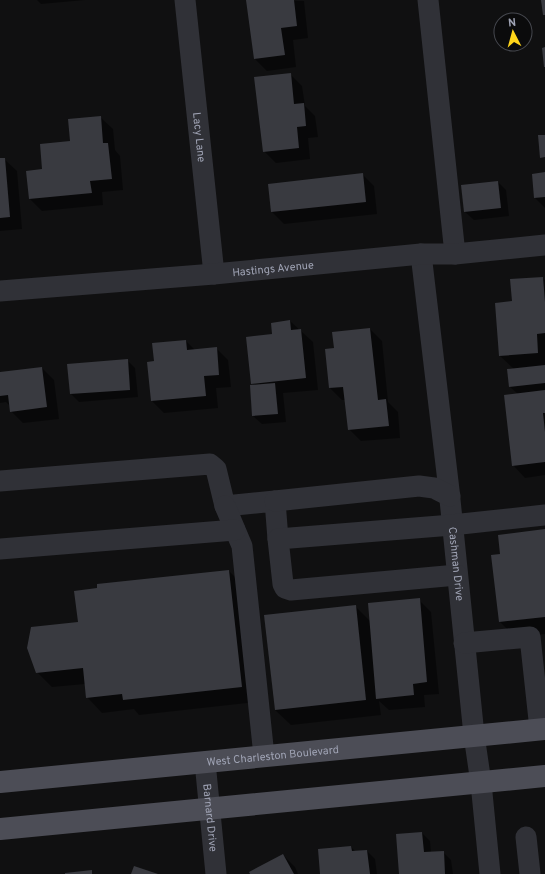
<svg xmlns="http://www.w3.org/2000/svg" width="545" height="874" font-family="Overpass,sans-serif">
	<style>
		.shadow { fill: #0007 }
		.building { fill: #393a40 }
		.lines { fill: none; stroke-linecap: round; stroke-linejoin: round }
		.minor { stroke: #303137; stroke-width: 21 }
		.major { stroke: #4c4d56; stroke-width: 22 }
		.labels { text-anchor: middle; stroke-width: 3.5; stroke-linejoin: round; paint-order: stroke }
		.street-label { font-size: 11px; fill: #9fa3b4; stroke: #0b0b0c }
	</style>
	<rect width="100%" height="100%" fill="#101011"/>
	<g class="shadow">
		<polygon points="37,0 85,0 41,4"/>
		<polygon points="247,0 304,1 308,38 293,40 296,67 267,71 255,59"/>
		<polygon points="290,74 302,86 305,106 315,116 318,137 308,138 310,159 276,163 264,151"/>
		<polygon points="100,117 113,129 115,150 120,156 123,190 102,192 103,205 42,211 30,199 43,170 71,142"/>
		<polygon points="0,159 4,159 17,171 22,229 0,231"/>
		<polygon points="545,173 545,208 535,198"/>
		<polygon points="362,174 374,186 377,214 284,224 272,212"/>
		<polygon points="498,182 506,190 509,216 474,220 465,212"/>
		<polygon points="543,278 545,280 545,475 525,478 513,465 518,394 510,387 514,369 500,356 496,303 513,302"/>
		<polygon points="290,321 313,342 318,390 283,393 286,422 262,424 253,416 255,386 252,383 274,335"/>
		<polygon points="370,329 382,341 388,402 398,412 400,438 361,441 349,429 346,400 342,400 330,388 326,350 335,349"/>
		<polygon points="186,341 195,350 216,348 228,360 231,387 216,388 218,408 164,413 152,401 155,362"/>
		<polygon points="127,360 135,368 138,397 79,402 71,394 68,365"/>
		<polygon points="42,368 54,380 59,419 23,423 11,411 10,406 6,402 0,403 0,373"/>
		<polygon points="545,530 545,634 515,637 500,622 501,555"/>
		<polygon points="229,571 244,586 256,702 139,715 134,709 102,713 87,697 85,684 52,687 37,672 79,623"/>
		<polygon points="419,600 431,612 439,694 424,695 425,707 389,710 379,701 381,715 291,725 275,710 355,606 370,621"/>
		<polygon points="422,833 430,841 431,853 443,852 451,860 453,874 400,874"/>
		<polygon points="351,847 356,852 367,851 375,859 377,874 321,874"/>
		<polygon points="283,855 295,867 298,874 251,874"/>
	</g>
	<g class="building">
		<polygon points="246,0 294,0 297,26 281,28 285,55 254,59"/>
		<polygon points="541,0 545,0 545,15 543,15"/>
		<polygon points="545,47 545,67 544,67 542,48"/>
		<polygon points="291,73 294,104 304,103 306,126 297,127 299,148 263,152 254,77"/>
		<polygon points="101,116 103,143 108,143 112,179 90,181 92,193 29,199 26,171 42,169 40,144 70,141 68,119"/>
		<polygon points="538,135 545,135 545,157 540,158"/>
		<polygon points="0,158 5,158 10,217 0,218"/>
		<polygon points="545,172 545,197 534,198 532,174"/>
		<polygon points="363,173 366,202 271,212 268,184"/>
		<polygon points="498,181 501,208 464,212 461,185"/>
		<polygon points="543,277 545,302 545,333 537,334 538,353 499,356 495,303 512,301 510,279"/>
		<polygon points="290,320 291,330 301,329 306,378 251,384 246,337 272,334 271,323"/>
		<polygon points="370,328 378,400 386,399 389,426 348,430 343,387 329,388 325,349 334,348 332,332"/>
		<polygon points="186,340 187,350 217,347 219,375 204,376 206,396 151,401 147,362 154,361 152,343"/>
		<polygon points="128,359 130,390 70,394 67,364"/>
		<polygon points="545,365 545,383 509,387 507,369"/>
		<polygon points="42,367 47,407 10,412 8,395 0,396 0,372"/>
		<polygon points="275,383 278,414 252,416 250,385"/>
		<polygon points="545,390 545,413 543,413 545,432 545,462 512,466 504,395"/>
		<polygon points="545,529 545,617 499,622 491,555 500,554 498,535"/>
		<polygon points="229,570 242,687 123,700 122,694 86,698 83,668 36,673 27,648 31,627 78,622 74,591 97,588 97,584"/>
		<polygon points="420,598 427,682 413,684 414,695 376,699 368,603"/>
		<polygon points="356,605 366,700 275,710 264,615"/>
		<polygon points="422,832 424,852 444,851 445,874 399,874 396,834"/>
		<polygon points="351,846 352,851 367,850 370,874 320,874 318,849"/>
		<polygon points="283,854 294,874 250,874 249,872"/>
		<polygon points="134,866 158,874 131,874"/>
		<polygon points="92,870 92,874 65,874 65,873"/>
	</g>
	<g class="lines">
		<g class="minor">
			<path id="s1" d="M185,0l29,274"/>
			<polyline points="428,0 455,254"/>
			<path id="s2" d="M421,254l28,236 25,245 7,48 9,91"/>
			<path id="s3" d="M0,291l214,-17 207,-20h34l90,-9"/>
			<polyline points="0,481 210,464 216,469 225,506 275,501 278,539"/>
			<polyline points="275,501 419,486 434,488 450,496"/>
			<polyline points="225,506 242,546 264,756"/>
			<polyline points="0,549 235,530"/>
			<polyline points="457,575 291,590 285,588 283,584 278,539 452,525 545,515"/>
			<polyline points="464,643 530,637 540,729"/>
			<path id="s4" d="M205,762l11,112"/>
			<polyline points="526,837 530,874"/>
		</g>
		<g class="major">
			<path id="s5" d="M0,782l545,-53"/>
			<polyline points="0,829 545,776"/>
		</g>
	</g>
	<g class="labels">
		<g class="street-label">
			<text dy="4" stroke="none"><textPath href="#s1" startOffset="138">Lacy Lane</textPath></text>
			<text dy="4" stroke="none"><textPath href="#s3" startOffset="274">Hastings Avenue</textPath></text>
			<text dy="4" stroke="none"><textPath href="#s2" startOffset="312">Cashman Drive</textPath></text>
			<text dy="4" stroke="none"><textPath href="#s5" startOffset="274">West Charleston Boulevard</textPath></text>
			<text dy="4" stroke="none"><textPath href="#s4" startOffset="56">Barnard Drive</textPath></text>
		</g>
	</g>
	<g transform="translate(513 32) rotate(354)"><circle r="19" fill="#0b0b0c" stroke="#46484f"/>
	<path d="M0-3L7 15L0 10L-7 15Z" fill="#ffd51a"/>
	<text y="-6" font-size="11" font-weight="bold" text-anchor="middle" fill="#9fa3b4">N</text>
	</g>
</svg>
